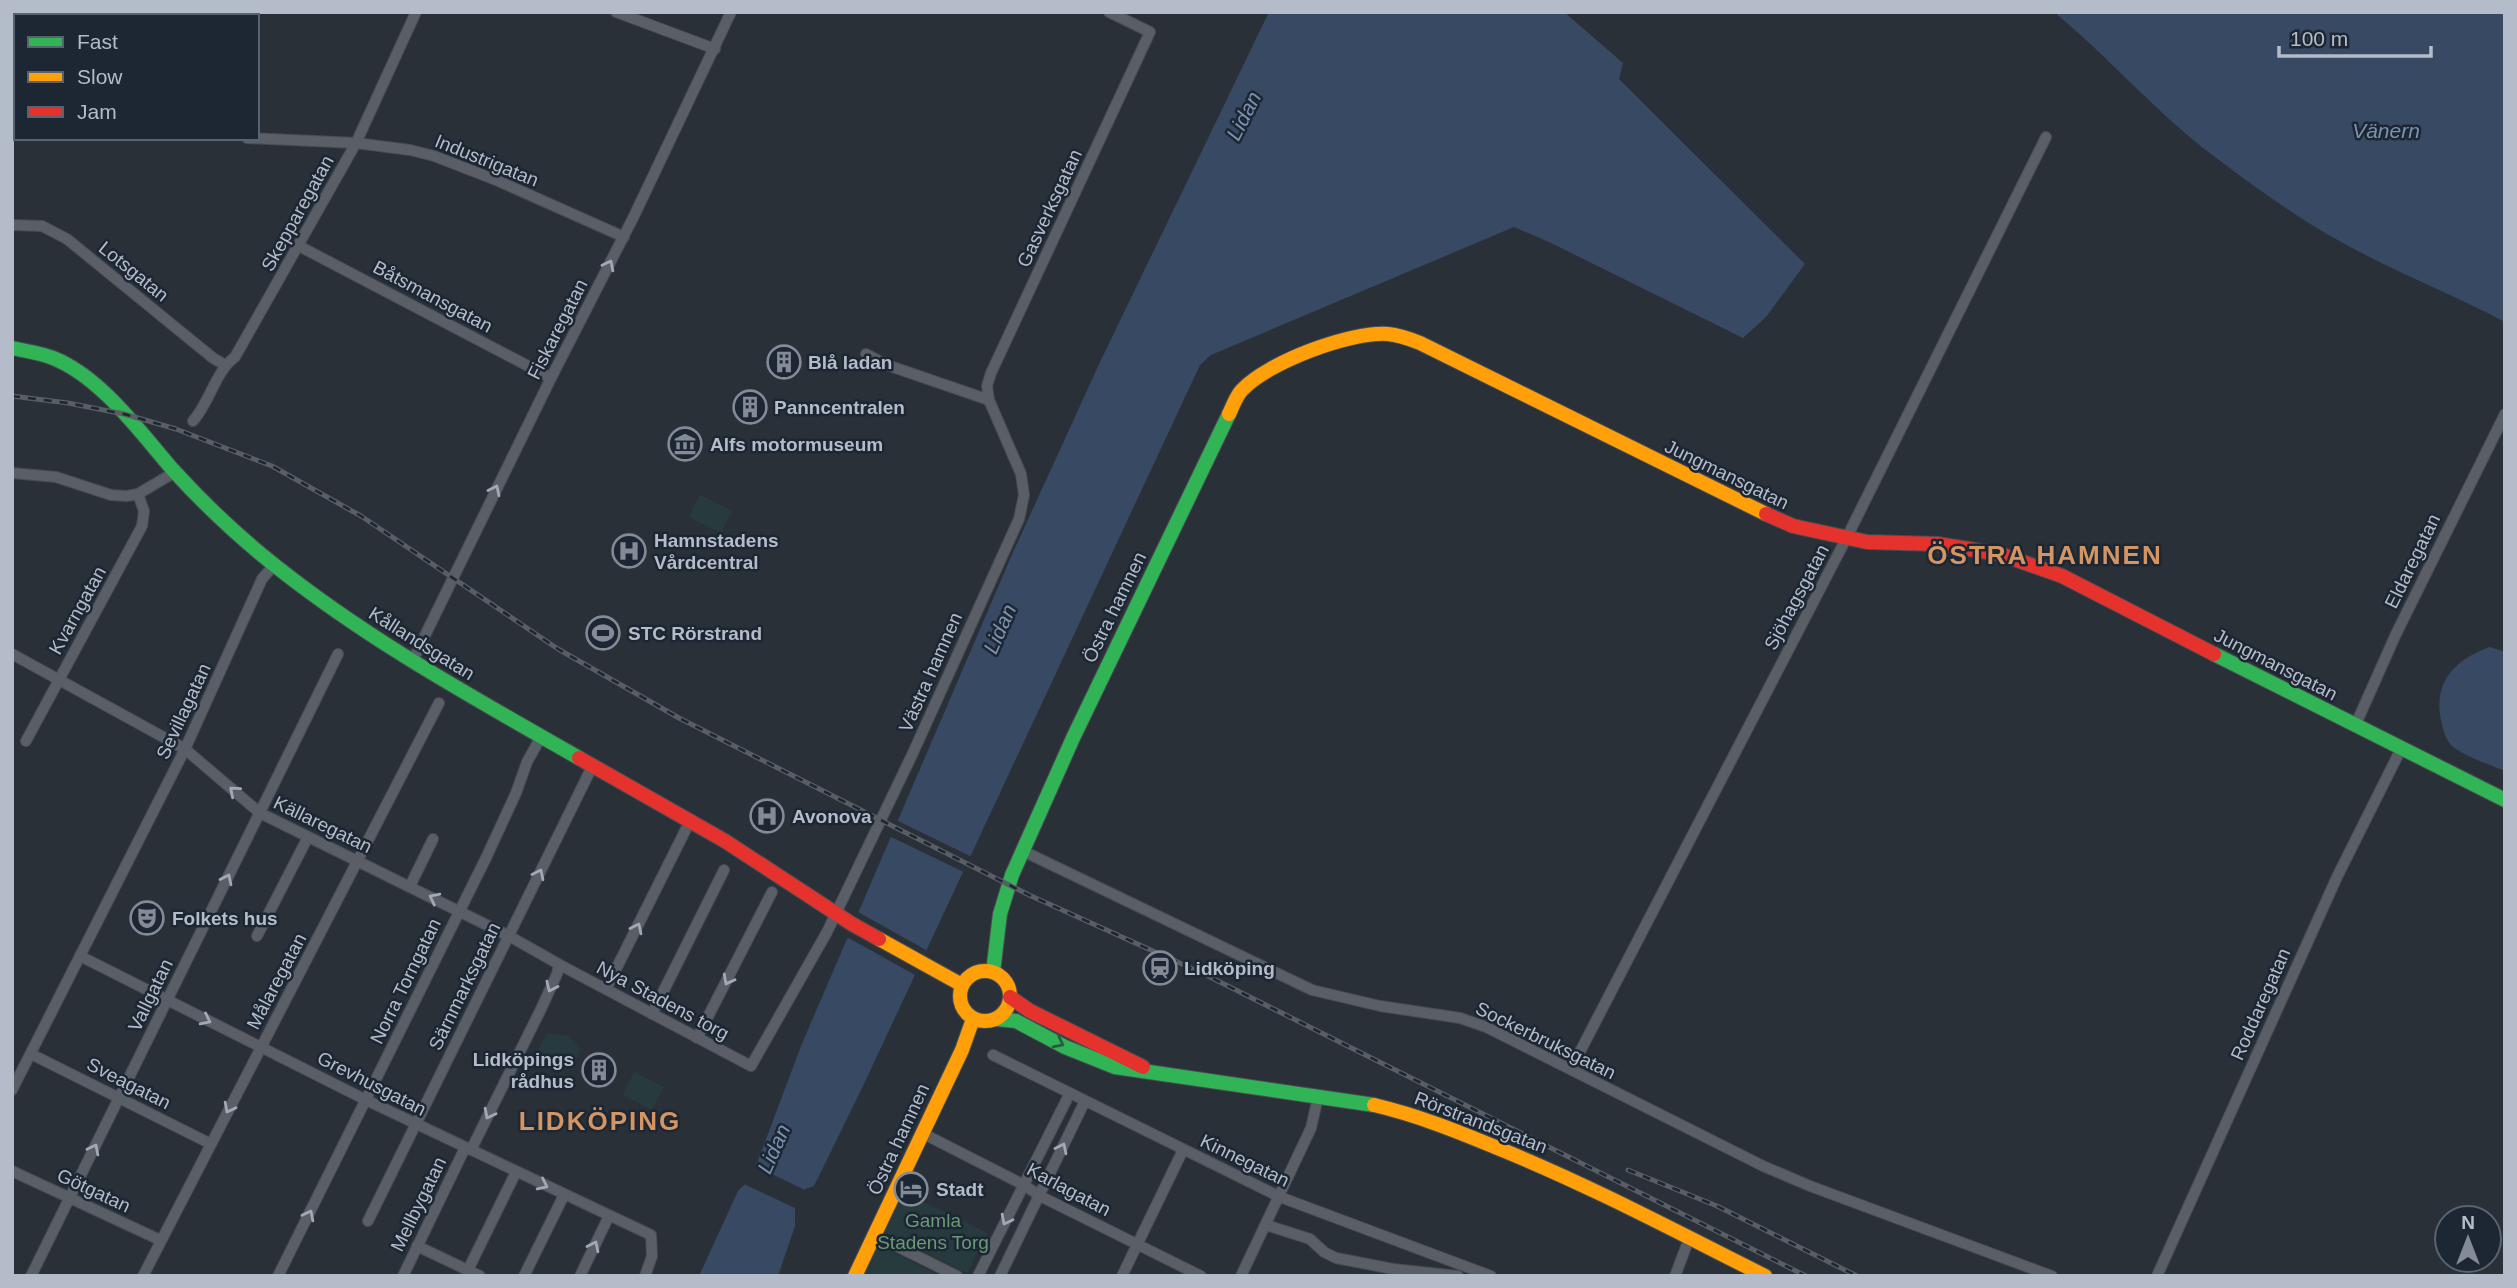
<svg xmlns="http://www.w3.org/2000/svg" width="2517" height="1288" font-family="Helvetica,sans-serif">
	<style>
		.green { fill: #273a3e }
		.water { fill: #384963 }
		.pier { fill: #2a3038 }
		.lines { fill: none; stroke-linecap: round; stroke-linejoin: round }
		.street-casing { stroke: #484c53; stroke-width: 12 }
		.fast-casing { stroke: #484c53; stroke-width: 16 }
		.slow-casing { stroke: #484c53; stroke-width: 16 }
		.jam-casing { stroke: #484c53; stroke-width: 16 }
		.street { stroke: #5a5e66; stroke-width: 10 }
		.fast { stroke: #30b455; stroke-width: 14 }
		.slow { stroke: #ff9f0a; stroke-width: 14 }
		.jam { stroke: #e5322d; stroke-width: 14 }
		.rail-casing { stroke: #595d64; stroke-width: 5 }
		.rail { stroke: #1d2633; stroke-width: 2.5; stroke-dasharray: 8; stroke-linecap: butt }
		.oneway { stroke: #a2a9b5 }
		.oneway2 { stroke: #255f41 }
		.labels { text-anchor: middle; stroke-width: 5; stroke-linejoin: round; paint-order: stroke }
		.street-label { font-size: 19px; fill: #b4bcc9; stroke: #1d2633 }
		.poi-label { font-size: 19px; font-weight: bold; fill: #b4bcc9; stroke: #1d2633; text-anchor: start }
		.park-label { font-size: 19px; fill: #6b9a76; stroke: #1d2633 }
		.water-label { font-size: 21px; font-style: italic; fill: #7c92b1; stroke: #1d2633 }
		.district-label { font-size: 26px; font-weight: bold; letter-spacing: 2px; fill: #d59563; stroke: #1d2633 }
	</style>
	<rect width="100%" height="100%" fill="#2a3038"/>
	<g class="green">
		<polygon points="700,495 732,511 721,533 689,517"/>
		<polygon points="547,1033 569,1036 580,1050 573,1068 538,1051"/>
		<polygon points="634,1072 664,1087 652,1110 623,1095"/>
		<polygon points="898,1189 987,1233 967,1273 879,1229"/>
		<polygon points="873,1242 940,1276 867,1276 858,1271"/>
	</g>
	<g class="water">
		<polygon points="1269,12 1564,12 1623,63 1619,79 1805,264 1766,317 1743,338 1549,242 1514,227 1211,355 1200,365 863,1086 814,1186 805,1189 795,1206 795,1226 778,1276 699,1276 738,1191 746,1183 757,1163 801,1046 1014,550 1101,360"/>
		<path d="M2054,12h451v310c-53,-28 -110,-50 -162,-79 -44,-24 -87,-55 -128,-86 -58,-43 -105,-99 -161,-145z"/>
		<path d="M2490,647l15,5v119c-14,-6 -44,-16 -54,-26 -6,-7 -8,-16 -10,-25 -8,-39 15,-61 49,-73z"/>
	</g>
	<g class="pier">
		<polygon points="894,819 974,858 966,873 887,835"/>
		<polygon points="858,912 926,950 915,975 847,937"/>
		<polygon points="753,1165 807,1191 797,1209 742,1183"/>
	</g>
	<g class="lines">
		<defs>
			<g id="street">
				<polyline points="616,12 715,49"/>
				<polyline points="12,132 16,130"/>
				<polyline points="247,138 356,143 410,150 434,156 496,180 624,237"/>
				<polyline points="12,225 42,226 67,239 213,358 225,365"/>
				<polyline points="299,246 551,378"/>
				<polyline points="989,400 987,386 991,373 1150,32 1109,12"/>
				<path d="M193,421c17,-19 22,-49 42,-64l121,-214 60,-131"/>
				<polyline points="12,473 56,477 111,495 127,496 138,494 175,472"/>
				<polyline points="12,654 185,749 260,813 509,936 562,966 751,1066 827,932 912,755 1019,519 1024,495 1021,474 989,400 887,365 866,354"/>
				<polyline points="412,662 551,378 634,216 731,12"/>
				<polyline points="2355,726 2396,634 2505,414"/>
				<polyline points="26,741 142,526 144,511 138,494"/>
				<polyline points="1023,851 1312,990 1380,1006 1460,1018 1486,1027 1763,1166 1810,1186 2052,1276"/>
				<polyline points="410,886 433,839"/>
				<polyline points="257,936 308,837"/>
				<polyline points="80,956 366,1100 651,1235 652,1256 645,1276"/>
				<polyline points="606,989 690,821"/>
				<polyline points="652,1014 724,870"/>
				<polyline points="697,1038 772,892"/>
				<polyline points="31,1054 211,1144"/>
				<polyline points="993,1055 1280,1197 1491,1276"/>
				<polyline points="1571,1069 1846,539 2046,137"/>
				<polyline points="12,1090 185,749 262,579 274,565"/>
				<polyline points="922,1133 1024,1185 1040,1196 1201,1276"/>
				<polyline points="471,1150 541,1009 557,974 559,965"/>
				<polyline points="12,1171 160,1240"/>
				<polyline points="368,1221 592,767"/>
				<polyline points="1266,1225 1310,1239 1324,1252 1336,1258 1393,1269 1458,1276"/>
				<polyline points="874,1235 957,1276"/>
				<polyline points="417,1246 480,1276"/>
				<polyline points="468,1270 516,1172"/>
				<polyline points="31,1276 338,654"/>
				<polyline points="143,1276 439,703"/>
				<polyline points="278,1276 486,858 516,793 527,762 541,737"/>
				<polyline points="403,1276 465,1148"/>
				<polyline points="524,1276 564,1195"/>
				<polyline points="580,1276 609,1216"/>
				<polyline points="978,1276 1070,1093"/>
				<polyline points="1000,1276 1085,1101"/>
				<polyline points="1122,1276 1183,1150"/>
				<polyline points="1241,1276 1311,1128 1318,1097"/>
				<polyline points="1675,1276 1689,1239"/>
				<polyline points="2157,1276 2337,877 2401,749"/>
			</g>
			<g id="fast">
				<path d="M12,348c13,3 29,5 41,10 48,19 87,74 120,112 31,34 65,66 100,94 95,76 201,134 306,194"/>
				<polyline points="2214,654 2505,800"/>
				<polyline points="993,972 1000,914 1012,875 1073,738 1229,414"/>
				<polyline points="996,1019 1016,1021 1065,1047 1115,1067 1374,1105"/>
			</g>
			<g id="slow">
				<path d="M1229,414c4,-8 7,-18 13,-24 26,-28 109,-59 146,-56 11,1 22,5 32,9l346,171"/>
				<polyline points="879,939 962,985"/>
				<circle cx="985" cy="996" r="25"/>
				<path d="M1374,1105c43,10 85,27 126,44 91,37 177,83 265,127"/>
				<polyline points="855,1276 962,1050 973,1019"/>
			</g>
			<g id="jam">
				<polyline points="1766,514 1793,526 1867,542 1937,544 2000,554 2062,576 2214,654"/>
				<polyline points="579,758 725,841 852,924 879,939"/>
				<polyline points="1010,997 1030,1011 1143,1067"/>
			</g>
		</defs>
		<use href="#street" class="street-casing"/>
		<use href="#fast" class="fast-casing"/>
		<use href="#slow" class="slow-casing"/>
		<use href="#jam" class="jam-casing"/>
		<use href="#street" class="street"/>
		<use href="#fast" class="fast"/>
		<use href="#slow" class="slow"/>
		<use href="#jam" class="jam"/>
		<defs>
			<g id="rail">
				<polyline points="12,396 68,403 124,414 176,429 272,466 361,516 558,649 679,718 1029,895 1204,974 1806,1276"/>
				<polyline points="1628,1170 1717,1206 1857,1276"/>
			</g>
		</defs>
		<use href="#rail" class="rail-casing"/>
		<use href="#rail" class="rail"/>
	</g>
	<defs><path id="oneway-chevron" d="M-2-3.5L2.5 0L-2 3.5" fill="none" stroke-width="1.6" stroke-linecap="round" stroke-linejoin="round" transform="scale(1.75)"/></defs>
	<g class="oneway">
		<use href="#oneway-chevron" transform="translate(609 265) rotate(-63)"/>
		<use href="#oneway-chevron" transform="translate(495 490) rotate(-64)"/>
		<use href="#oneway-chevron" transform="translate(234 791) rotate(-139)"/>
		<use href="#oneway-chevron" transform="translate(539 874) rotate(-64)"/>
		<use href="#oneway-chevron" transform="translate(227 879) rotate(-64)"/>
		<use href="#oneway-chevron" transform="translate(434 898) rotate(-153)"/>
		<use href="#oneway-chevron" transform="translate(637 928) rotate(-64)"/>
		<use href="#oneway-chevron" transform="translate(728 980) rotate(118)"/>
		<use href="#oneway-chevron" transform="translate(551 987) rotate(115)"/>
		<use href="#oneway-chevron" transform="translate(206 1020) rotate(26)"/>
		<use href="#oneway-chevron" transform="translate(229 1108) rotate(117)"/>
		<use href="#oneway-chevron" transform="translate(489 1114) rotate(117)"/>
		<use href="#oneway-chevron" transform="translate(1062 1148) rotate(-64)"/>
		<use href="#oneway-chevron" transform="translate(94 1149) rotate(-63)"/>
		<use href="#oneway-chevron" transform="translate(543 1185) rotate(26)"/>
		<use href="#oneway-chevron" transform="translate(309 1215) rotate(-63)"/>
		<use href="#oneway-chevron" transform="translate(1006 1220) rotate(117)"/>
		<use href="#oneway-chevron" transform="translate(594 1246) rotate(-64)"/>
	</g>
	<use class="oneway2" href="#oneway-chevron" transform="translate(1059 1043) rotate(27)"/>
	<defs>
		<symbol id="building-ring" viewBox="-11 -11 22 22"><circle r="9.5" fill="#1d2633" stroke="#848b96" stroke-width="1.5"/><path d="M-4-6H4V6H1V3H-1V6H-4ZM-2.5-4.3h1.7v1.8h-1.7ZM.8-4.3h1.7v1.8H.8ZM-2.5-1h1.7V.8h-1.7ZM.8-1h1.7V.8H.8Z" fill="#848b96"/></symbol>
		<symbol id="museum-ring" viewBox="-11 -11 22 22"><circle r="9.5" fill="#1d2633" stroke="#848b96" stroke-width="1.5"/><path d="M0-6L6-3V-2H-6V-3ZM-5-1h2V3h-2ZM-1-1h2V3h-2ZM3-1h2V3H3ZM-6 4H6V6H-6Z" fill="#848b96"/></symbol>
		<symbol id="hospital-ring" viewBox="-11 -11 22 22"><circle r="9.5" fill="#1d2633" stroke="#848b96" stroke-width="1.5"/><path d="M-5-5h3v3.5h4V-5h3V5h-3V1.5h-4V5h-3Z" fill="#848b96"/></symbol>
		<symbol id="stadium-ring" viewBox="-11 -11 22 22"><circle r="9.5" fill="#1d2633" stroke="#848b96" stroke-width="1.5"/><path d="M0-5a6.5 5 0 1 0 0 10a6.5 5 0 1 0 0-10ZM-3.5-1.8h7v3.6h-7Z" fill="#848b96"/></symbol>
		<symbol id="theatre-ring" viewBox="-11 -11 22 22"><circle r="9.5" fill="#1d2633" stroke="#848b96" stroke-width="1.5"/><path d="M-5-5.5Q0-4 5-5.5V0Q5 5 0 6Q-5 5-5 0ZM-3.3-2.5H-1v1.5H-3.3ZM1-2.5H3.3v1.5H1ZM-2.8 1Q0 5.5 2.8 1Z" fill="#848b96"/></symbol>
		<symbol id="station-ring" viewBox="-11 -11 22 22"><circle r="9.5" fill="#1d2633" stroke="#848b96" stroke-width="1.5"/><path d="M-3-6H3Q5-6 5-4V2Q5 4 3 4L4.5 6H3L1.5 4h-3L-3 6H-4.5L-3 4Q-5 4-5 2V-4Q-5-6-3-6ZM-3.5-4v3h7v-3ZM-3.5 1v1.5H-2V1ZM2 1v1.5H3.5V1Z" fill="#848b96"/></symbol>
		<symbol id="hotel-ring" viewBox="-11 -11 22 22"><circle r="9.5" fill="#1d2633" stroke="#848b96" stroke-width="1.5"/><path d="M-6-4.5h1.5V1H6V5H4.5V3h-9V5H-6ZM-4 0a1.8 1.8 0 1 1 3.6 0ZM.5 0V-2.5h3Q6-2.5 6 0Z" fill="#848b96"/></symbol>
	</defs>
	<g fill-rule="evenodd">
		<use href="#building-ring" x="765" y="343" width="38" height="38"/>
		<use href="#building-ring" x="731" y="388" width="38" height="38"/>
		<use href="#museum-ring" x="666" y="425" width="38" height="38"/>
		<use href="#hospital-ring" x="610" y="532" width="38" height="38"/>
		<use href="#stadium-ring" x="584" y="614" width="38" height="38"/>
		<use href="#hospital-ring" x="748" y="797" width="38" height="38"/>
		<use href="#theatre-ring" x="128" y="899" width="38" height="38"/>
		<use href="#station-ring" x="1141" y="949" width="38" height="38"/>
		<use href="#building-ring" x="580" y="1051" width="38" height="38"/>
		<use href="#hotel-ring" x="892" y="1170" width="38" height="38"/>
	</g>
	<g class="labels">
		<g class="street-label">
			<text transform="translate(487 160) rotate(22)" y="7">Industrigatan</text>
			<text transform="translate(1049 208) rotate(-65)" y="7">Gasverksgatan</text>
			<text transform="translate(297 213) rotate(-61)" y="7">Skepparegatan</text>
			<text transform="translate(134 271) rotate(39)" y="7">Lotsgatan</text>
			<text transform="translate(433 296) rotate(28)" y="7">Båtsmansgatan</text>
			<text transform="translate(557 329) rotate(-63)" y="7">Fiskaregatan</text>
			<text transform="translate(1727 474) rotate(26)" y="7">Jungmansgatan</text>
			<text transform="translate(2412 561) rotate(-64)" y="7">Eldaregatan</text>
			<text transform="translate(1796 597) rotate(-62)" y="7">Sjöhagsgatan</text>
			<text transform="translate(1114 607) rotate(-64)" y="7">Östra hamnen</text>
			<text transform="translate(77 610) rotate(-61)" y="7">Kvarngatan</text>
			<text transform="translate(422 643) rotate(32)" y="7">Kållandsgatan</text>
			<text transform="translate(2276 664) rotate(27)" y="7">Jungmansgatan</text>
			<text transform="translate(930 672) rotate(-66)" y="7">Västra hamnen</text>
			<text transform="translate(183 711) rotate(-65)" y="7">Sevillagatan</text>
			<text transform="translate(323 824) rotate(26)" y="7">Källaregatan</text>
			<text transform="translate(276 981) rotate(-62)" y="7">Målaregatan</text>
			<text transform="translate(405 981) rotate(-64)" y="7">Norra Torngatan</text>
			<text transform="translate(464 986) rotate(-64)" y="7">Särnmarksgatan</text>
			<text transform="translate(150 995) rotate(-64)" y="7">Vallgatan</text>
			<text transform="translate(663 1000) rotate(28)" y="7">Nya Stadens torg</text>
			<text transform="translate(2260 1004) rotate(-66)" y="7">Roddaregatan</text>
			<text transform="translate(1546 1040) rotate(26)" y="7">Sockerbruksgatan</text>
			<text transform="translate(129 1083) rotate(27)" y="7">Sveagatan</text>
			<text transform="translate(372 1083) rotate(27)" y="7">Grevhusgatan</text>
			<text transform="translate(1481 1122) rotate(21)" y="7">Rörstrandsgatan</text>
			<text transform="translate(898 1139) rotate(-65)" y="7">Östra hamnen</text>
			<text transform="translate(1245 1160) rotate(26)" y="7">Kinnegatan</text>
			<text transform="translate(1069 1189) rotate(28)" y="7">Karlagatan</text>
			<text transform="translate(94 1190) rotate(25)" y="7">Götgatan</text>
			<text transform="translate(418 1204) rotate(-64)" y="7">Mellbygatan</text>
		</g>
		<g class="poi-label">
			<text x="808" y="369">Blå ladan</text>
			<text x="774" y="414">Panncentralen</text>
			<text x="710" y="451">Alfs motormuseum</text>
			<text x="654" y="547">Hamnstadens<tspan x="654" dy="22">Vårdcentral</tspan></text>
			<text x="628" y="640">STC Rörstrand</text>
			<text x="792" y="823">Avonova</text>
			<text x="172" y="925">Folkets hus</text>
			<text x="1184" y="975">Lidköping</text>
			<text x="574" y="1066" text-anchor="end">Lidköpings<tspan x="574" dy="22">rådhus</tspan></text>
			<text x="936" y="1196">Stadt</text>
		</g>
		<g class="park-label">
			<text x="933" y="1227">Gamla<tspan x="933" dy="22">Stadens Torg</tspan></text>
		</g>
		<g class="water-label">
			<text transform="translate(1244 116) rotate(-63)" y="7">Lidan</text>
			<text x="2386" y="138">Vänern</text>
			<text transform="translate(1000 629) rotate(-66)" y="7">Lidan</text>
			<text transform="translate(774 1149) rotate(-66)" y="7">Lidan</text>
		</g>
		<g class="district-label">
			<text x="2045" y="564">ÖSTRA HAMNEN</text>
			<text x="600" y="1130">LIDKÖPING</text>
		</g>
	</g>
	<rect width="2517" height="1288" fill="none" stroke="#b4bcc9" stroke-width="28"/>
	<rect x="14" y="14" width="245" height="126" fill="#1d2633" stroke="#59626f" stroke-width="2"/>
	<rect x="28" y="37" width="35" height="10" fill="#30b455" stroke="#59626f" stroke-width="2"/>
	<text x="77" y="49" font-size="21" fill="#b4bcc9">Fast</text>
	<rect x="28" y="72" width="35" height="10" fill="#ff9f0a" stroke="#59626f" stroke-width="2"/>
	<text x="77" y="84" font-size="21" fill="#b4bcc9">Slow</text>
	<rect x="28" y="107" width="35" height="10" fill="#e5322d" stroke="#59626f" stroke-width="2"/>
	<text x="77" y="119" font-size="21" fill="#b4bcc9">Jam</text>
	<g transform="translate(2468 1239)"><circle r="33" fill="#1d2633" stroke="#59626f" stroke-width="2"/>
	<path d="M0-5L12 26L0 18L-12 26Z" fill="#848b96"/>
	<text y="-10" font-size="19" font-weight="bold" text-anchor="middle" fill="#b4bcc9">N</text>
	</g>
	<path d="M2279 46v10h152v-10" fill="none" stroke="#b4bcc9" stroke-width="3.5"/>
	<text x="2290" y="46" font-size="21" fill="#b4bcc9" stroke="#1d2633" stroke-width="5" paint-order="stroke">100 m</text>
</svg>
